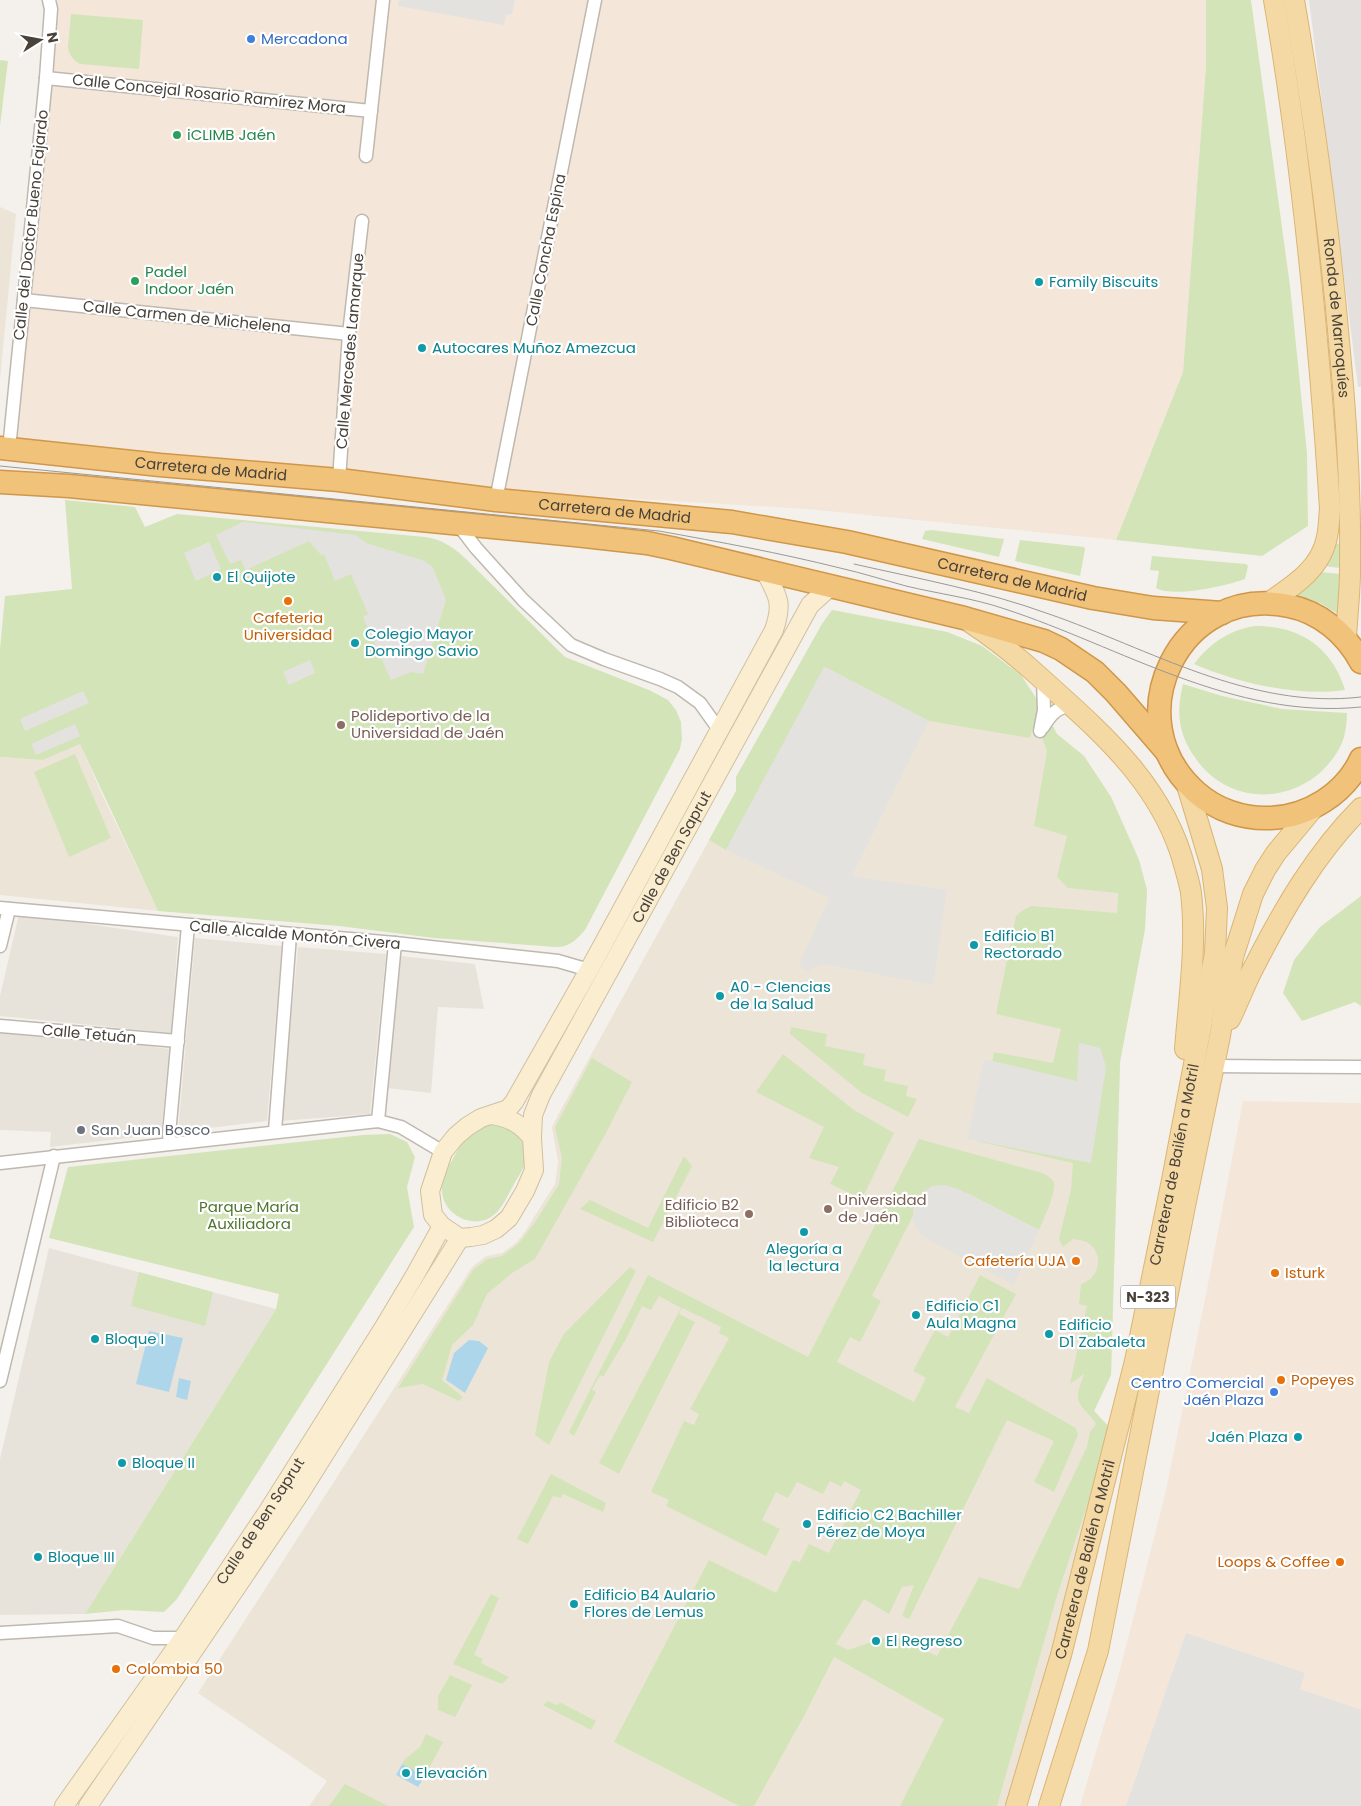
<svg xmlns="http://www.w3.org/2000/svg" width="1361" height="1806" font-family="Poppins,sans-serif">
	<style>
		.residential { fill: #e8e3da }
		.commercial { fill: #f4e7d9 }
		.industrial { fill: #e4e0dd }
		.education { fill: #ece5d7 }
		.green { fill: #d3e4b9 }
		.parking { fill: #e4e2df }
		.water { fill: #aed6eb }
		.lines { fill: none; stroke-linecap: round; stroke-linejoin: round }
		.street-casing { stroke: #bfb8af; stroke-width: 15 }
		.secondary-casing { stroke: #cfc09f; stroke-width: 20 }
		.primary-casing { stroke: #dab574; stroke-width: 22 }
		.highway-casing { stroke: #d0974a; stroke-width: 25 }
		.street { stroke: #fff; stroke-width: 12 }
		.secondary { stroke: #faedd0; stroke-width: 18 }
		.primary { stroke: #f5d9a4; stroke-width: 20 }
		.highway { stroke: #f1c27a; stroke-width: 22 }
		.tram { stroke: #999; stroke-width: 1 }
		.shop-dot { fill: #3f7fe0; stroke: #fff; stroke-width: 2 }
		.leisure-dot { fill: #2e9e5b; stroke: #fff; stroke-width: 2 }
		.culture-dot { fill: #0f9aa8; stroke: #fff; stroke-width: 2 }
		.food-dot { fill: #e8710a; stroke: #fff; stroke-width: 2 }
		.education-dot { fill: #8d6e63; stroke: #fff; stroke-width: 2 }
		.worship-dot { fill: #6b7280; stroke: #fff; stroke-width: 2 }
		.labels { text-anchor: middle; stroke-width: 4.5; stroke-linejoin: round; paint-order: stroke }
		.shield { fill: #fff; stroke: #7f7b75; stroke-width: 1 }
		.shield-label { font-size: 14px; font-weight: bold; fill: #48423a }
		.shop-label { font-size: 15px; fill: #366cbe; stroke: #fff; text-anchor: start }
		.street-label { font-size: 15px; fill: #48423a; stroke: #fff }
		.leisure-label { font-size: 15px; fill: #27864d; stroke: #fff; text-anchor: start }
		.culture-label { font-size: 15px; fill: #0d838f; stroke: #fff; text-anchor: start }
		.food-label { font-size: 15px; fill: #c56008; stroke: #fff; text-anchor: start }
		.education-label { font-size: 15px; fill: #785e54; stroke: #fff; text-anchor: start }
		.worship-label { font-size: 15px; fill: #5b616d; stroke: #fff; text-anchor: start }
		.park-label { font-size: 15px; fill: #4f7531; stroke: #fff }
	</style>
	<rect width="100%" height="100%" fill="#f4f1ec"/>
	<g class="residential">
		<polygon points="19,914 178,937 171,1033 0,1016 0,996"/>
		<polygon points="195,938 282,946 267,1121 178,1132"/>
		<polygon points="298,947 386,954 370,1114 281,1121"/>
		<polygon points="401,956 475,964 484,1009 438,1007 431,1093 387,1088"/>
		<polygon points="0,1026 169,1049 161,1134 50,1147 51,1132 0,1130"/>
		<polygon points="49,1248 276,1309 85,1614 0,1615 0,1459"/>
	</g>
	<g class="commercial">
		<polygon points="58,0 1207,0 1206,66 1183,372 1116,540 807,509 436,487 16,438"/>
		<polygon points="1243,1101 1361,1103 1361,1806 1080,1806 1118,1677 1165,1495 1207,1289"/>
	</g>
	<polygon class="industrial" points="1309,0 1361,0 1361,387 1358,387"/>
	<g class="education">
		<polygon points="0,207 16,214 0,380"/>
		<polygon points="832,610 947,632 982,646 1021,675 1033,696 1044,710 1057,734 1084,756 1111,797 1139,860 1147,890 1145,929 1120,1062 1111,1375 1094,1411 1112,1430 1016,1778 1006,1806 309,1806 327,1781 198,1693 472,1267 486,1256 502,1253 516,1243 524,1233 555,1184 558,1162 552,1127 558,1115 736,791 736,777 822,624"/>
		<polygon points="80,743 99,788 158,911 0,895 0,757 43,760"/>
	</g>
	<g class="green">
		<polygon points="1206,0 1251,0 1290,286 1307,453 1308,526 1262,556 1116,540 1183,372 1206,66"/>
		<path d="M71,14l72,6 -4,49 -59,-5c-7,-4 -11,-9 -12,-17z"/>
		<polygon points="0,60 8,61 0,126"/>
		<path d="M65,500l70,7 10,20 32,-13 248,23c16,2 28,10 40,21l100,99 84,33 19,10 8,10 5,12 1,17 -2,10 -95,181c-9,10 -15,17 -29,17l-122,-9 -95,-12 -181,-15 -78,-167 -37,16 -43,-3v-108l5,-53 67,-7z"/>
		<polygon points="931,530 1004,539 999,557 922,539 925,531"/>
		<polygon points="1020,540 1084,547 1085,549 1080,576 1015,561"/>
		<polygon points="1335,543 1341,544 1340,568 1323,566"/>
		<path d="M1152,556l94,8 2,2 -3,13c-20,7 -70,19 -89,9l3,-17 -9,-1z"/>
		<polygon points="1321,572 1341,574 1340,615 1320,603 1295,595"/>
		<path d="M832,610l115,22 35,14 39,29 23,35 13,24 27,22 27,41 28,63 8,30 -2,39 -25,133 -9,313 -17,36 18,19 -55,166 -60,210h-97l44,-87 -110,-62 -30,59 -50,90h-15l-125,-64 95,-182 67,33 17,-33 7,2 9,-18 20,9 32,-63 -17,-9 -3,6 -11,-6 -7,13 -26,-12 -9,16 -12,-6 -14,28 18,9 -14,27 -100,-50 3,-6 -18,-8 33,-71 10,4 5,-11 -9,-5 39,-71 -10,-5 2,-6 -39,-19 -3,6 16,8 -76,152 -20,-11 82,-155 -22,-12 -8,14 -9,-4 -16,33 -23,38 -3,-2 -8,15 4,2 -22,44 -5,-4 79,-157 160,82 111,-218 123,34c5,2 10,5 12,10 2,11 -11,37 -15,47l-70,-36 -24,-9 -31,20 -1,11 -41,80 9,5 -21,41 -10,-5 -13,25 77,40 12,-24 -13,-7 22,-41 13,7 32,-62 36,19 -61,113 14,6 18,-35 89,50 2,7 -24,57 -20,-10 20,-41 -47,-21 -98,199 -7,-3 12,-31 -12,2 -13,27 -25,-15 -28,45 12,6 45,-15 44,21 42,-79 40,12 68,-142 3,-15 6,-8c-4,-8 -18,-18 -18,-26 -1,-7 4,-17 6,-24l-14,10 17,-78 -8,-2 2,-20c18,-5 24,-30 7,-41 -4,-3 -10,-3 -15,-4l-10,8 -4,-8 12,-49 2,-27 -97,-22 18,-89 59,11 8,-34 -65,-15 20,-98 7,-6 8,-4 86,7 1,-20 -50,-5 -11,-11 10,-41 -33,-10 13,-75 -7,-19 -7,-5 -3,11 -101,-17 -104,-54 -99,183 -17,-10 27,-49v-14l86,-153z"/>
		<path d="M1254,626c45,-1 78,21 91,64 -48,7 -107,-7 -151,-26 16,-21 34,-33 60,-38z"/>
		<path d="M1183,684l39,12 60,13 65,4c0,12 -2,26 -8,36 -31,55 -106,62 -143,10 -18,-25 -20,-46 -13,-75z"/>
		<polygon points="75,754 111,838 69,857 34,772"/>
		<polygon points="1361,896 1361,1006 1355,1002 1302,1021 1283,993 1294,960 1320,927"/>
		<polygon points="791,1027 827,1034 825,1046 865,1054 863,1065 886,1070 884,1081 908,1086 906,1096 917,1099 908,1117 862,1093 790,1034"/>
		<polygon points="783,1054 854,1110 894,1133 862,1199 830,1184 839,1167 809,1158 824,1127 756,1092"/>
		<polygon points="592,1058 632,1082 606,1133 535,1259 512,1273 487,1294 473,1325 452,1345 442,1380 463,1397 459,1401 423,1384 398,1388 473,1270 487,1259 502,1256 519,1243 536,1221 559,1184 562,1158 555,1127"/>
		<path d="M489,1123c6,1 14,1 19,3 14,7 21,26 16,40 -3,7 -8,14 -11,20 -5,9 -10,20 -16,26 -13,14 -33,11 -45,0 -10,-9 -12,-23 -9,-36l20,-35 6,-8z"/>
		<polygon points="390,1134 407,1142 415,1157 407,1187 414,1227 177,1599 164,1612 124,1610 85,1614 276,1309 279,1294 49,1238 68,1167 363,1135"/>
		<polygon points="684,1156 692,1166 653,1242 580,1209 590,1200 648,1228"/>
		<polygon points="630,1267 636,1271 549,1445 535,1435 549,1362 564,1334"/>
		<polygon points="139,1272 213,1292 205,1326 131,1306"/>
		<polygon points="551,1474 606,1503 603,1512 563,1494 561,1498 553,1496 528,1544 517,1539"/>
		<polygon points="491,1594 499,1598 474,1655 483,1659 481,1663 509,1677 502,1684 453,1664"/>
		<polygon points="450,1675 472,1685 455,1717 438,1710 438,1696"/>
		<polygon points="548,1701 556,1705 561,1703 596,1721 591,1730 543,1705"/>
		<polygon points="426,1734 443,1742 425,1776 402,1764 405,1759 420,1747"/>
		<polygon points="345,1784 388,1806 329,1806"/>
	</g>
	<g class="parking">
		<polygon points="399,0 515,0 512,14 506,15 504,25 398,6"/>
		<polygon points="243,522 356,535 366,543 422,560 432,566 446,600 423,674 411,672 391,680 363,617 368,614 351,574 335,581 324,554 321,555 309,541 246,570 241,560 230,564 216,535"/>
		<polygon points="209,542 221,569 196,581 184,553"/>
		<polygon points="310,660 315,673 289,685 283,672"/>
		<polygon points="824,667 929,721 852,876 947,890 933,985 823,964 814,967 810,972 804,970 799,964 829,898 726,850"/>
		<polygon points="83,691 89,703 25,731 20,719"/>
		<polygon points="75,724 80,736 36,755 31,744"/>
		<polygon points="1079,1043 1100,1048 1106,1067 1091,1163 967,1139 984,1059 1077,1081"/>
		<polygon points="945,1185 958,1189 1039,1230 1014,1285 923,1237 915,1225 913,1216 914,1205 925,1191 933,1186"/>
		<polygon points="1186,1633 1305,1673 1300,1689 1361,1710 1361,1806 1126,1806"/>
	</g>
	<g class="water">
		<polygon points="149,1331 183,1338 169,1392 136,1384"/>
		<polygon points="469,1340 479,1341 488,1348 465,1393 446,1380 454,1353"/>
		<polygon points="179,1378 191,1381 187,1400 176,1397"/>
		<polygon points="402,1764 425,1776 418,1787 396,1775"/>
	</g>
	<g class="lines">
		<defs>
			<g id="street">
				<polyline points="46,78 371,111"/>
				<polyline points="366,156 383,0"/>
				<polyline points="24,300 349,334"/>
				<polyline points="9,449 46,78 51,9 49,0"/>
				<polyline points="339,480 349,334 362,221"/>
				<polyline points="496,500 595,0"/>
				<polyline points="457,523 476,548 523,600 571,645 604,659 660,679 678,687 700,703 720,731"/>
				<path d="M1043,727c8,-13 13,-19 29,-22"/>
				<polyline points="1040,731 1044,710 1043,680"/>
				<polyline points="0,908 395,943 558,961 589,970"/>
				<polyline points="0,946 9,909"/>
				<polyline points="0,1026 178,1041"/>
				<polyline points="1213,1066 1361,1067"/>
				<polyline points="378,1121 395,943"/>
				<polyline points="275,1131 290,935"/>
				<polyline points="170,1143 169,1134 188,926"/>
				<polyline points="0,1163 378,1121 401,1127 443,1152"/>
				<polyline points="0,1381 54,1156"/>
				<polyline points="0,1633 118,1626 153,1638 183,1638"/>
			</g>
			<g id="secondary">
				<path d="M492,1115c18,3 29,9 40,23l2,32 -9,21 -16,27 -13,11 -13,6 -12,2 -11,1 -18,-12 -9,-11 -3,-24 13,-39 13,-16 12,-10 13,-8 27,-9 6,-7 75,-132 185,-340c10,-30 3,-34 -10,-61"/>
				<path id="s1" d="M532,1138l1,-23 8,-20 269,-490 21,-19"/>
				<path id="s2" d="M64,1806l119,-168 85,-127 116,-184 31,-52 27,-49"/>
				<polyline points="88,1806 299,1495 460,1238"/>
			</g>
			<g id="primary">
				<path id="s3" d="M1294,0c20,117 36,234 46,352 7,73 11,146 10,219 0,22 -3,45 -4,68"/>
				<path d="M1268,603c25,-17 53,-34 59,-66 2,-9 2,-19 3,-28 -11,-170 -27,-340 -56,-509"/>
				<path d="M971,623c26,17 49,36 72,57 60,54 121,106 142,188 2,8 5,17 6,25 6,51 -2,105 -6,156"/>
				<path d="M1230,1019c9,-18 16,-38 26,-56 28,-55 61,-111 105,-155"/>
				<path id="s4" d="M1016,1806l45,-151 74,-294 37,-181 43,-227 2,-45 -5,-39 -26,-87"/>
				<polyline points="1049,1806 1098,1651 1185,1206 1220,1036 1233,957 1253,894 1265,870 1276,853 1316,805"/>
			</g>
			<g id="highway">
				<path id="s5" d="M0,448l160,17 179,15 157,20 236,22 115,20 246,56 60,10 69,5"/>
				<polyline points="0,482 69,486 575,535 647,543 671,548 964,618 1044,641 1061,649 1095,672 1116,693 1167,752"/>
				<path d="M1361,662c-15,-28 -41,-50 -72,-56 -109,-23 -175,113 -93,186 20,18 47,27 74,26 37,-1 75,-24 91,-59"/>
			</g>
		</defs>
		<use href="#street" class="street-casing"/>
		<use href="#secondary" class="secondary-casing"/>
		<use href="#primary" class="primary-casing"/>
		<use href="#highway" class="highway-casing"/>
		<use href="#street" class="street"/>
		<use href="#secondary" class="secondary"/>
		<use href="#primary" class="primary"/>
		<use href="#highway" class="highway"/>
		<g class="tram">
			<path d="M0,466l659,65c61,11 121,22 181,37 22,5 44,12 66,18 33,8 67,12 99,23 116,38 229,111 356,98"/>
			<path d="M854,564c66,15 132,27 195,50 101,35 201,96 312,83"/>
		</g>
	</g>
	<g class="shop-dot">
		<circle cx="251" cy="39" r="5"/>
		<circle cx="1274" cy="1392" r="5"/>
	</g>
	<g class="leisure-dot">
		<circle cx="177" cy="135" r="5"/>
		<circle cx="135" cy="281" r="5"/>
	</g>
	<g class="culture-dot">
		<circle cx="1039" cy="282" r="5"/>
		<circle cx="422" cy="348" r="5"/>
		<circle cx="217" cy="577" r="5"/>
		<circle cx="355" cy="643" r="5"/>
		<circle cx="974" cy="945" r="5"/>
		<circle cx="720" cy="996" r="5"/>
		<circle cx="804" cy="1232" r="5"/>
		<circle cx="916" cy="1315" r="5"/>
		<circle cx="1049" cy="1334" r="5"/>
		<circle cx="95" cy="1339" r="5"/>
		<circle cx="1298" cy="1437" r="5"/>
		<circle cx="122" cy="1463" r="5"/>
		<circle cx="807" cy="1524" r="5"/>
		<circle cx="38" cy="1557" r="5"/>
		<circle cx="574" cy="1604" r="5"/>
		<circle cx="876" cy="1641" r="5"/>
		<circle cx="406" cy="1773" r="5"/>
	</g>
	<g class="food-dot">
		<circle cx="288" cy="601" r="5"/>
		<circle cx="1076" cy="1261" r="5"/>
		<circle cx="1275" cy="1273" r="5"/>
		<circle cx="1281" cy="1380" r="5"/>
		<circle cx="1340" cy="1562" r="5"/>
		<circle cx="116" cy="1669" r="5"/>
	</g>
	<g class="education-dot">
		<circle cx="341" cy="725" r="5"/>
		<circle cx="828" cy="1209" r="5"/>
		<circle cx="749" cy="1214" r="5"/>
	</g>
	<circle class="worship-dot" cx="81" cy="1130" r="5"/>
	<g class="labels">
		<rect class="shield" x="1120.5" y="1285.5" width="55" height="23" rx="4"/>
		<g class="shield-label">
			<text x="1148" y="1302">N-323</text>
		</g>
		<g class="shop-label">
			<text x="261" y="44">Mercadona</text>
			<text x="1264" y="1388" text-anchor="end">Centro Comercial<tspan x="1264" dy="17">Jaén Plaza</tspan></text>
		</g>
		<g class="street-label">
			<text transform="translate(209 94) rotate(6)" y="5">Calle Concejal Rosario Ramírez Mora</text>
			<text transform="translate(31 225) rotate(-84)" y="5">Calle del Doctor Bueno Fajardo</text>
			<text transform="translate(546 250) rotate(-79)" y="5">Calle Concha Espina</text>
			<text transform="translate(187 317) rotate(6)" y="5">Calle Carmen de Michelena</text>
			<text dy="5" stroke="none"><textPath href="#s3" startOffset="321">Ronda de Marroquíes</textPath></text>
			<text transform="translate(350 351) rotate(-85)" y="5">Calle Mercedes Lamarque</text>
			<text dy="5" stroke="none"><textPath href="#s5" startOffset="212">Carretera de Madrid</textPath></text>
			<text dy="5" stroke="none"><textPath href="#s5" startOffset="618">Carretera de Madrid</textPath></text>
			<text dy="5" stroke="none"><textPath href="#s5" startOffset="1022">Carretera de Madrid</textPath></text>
			<text dy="5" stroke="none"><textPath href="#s1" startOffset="316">Calle de Ben Saprut</textPath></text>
			<text transform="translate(295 935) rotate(5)" y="5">Calle Alcalde Montón Civera</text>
			<text transform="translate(89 1034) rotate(5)" y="5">Calle Tetuán</text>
			<text dy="5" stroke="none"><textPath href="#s4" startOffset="661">Carretera de Bailén a Motril</textPath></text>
			<text dy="5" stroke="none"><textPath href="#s2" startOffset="346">Calle de Ben Saprut</textPath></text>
			<text dy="5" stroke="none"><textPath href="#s4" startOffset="256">Carretera de Bailén a Motril</textPath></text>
		</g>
		<g class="leisure-label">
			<text x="187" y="140">iCLIMB Jaén</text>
			<text x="145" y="277">Padel<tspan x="145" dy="17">Indoor Jaén</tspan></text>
		</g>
		<g class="culture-label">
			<text x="1049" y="287">Family Biscuits</text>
			<text x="432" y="353">Autocares Muñoz Amezcua</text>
			<text x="227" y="582">El Quijote</text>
			<text x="365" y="639">Colegio Mayor<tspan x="365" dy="17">Domingo Savio</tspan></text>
			<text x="984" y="941">Edificio B1<tspan x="984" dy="17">Rectorado</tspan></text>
			<text x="730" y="992">A0 - CIencias<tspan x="730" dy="17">de la Salud</tspan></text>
			<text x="804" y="1254" text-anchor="middle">Alegoría a<tspan x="804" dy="17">la lectura</tspan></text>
			<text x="926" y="1311">Edificio C1<tspan x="926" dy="17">Aula Magna</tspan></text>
			<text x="1059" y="1330">Edificio<tspan x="1059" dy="17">D1 Zabaleta</tspan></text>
			<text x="105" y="1344">Bloque I</text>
			<text x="1288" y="1442" text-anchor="end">Jaén Plaza</text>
			<text x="132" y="1468">Bloque II</text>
			<text x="817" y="1520">Edificio C2 Bachiller<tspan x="817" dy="17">Pérez de Moya</tspan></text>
			<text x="48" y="1562">Bloque III</text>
			<text x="584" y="1600">Edificio B4 Aulario<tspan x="584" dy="17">Flores de Lemus</tspan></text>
			<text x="886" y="1646">El Regreso</text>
			<text x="416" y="1778">Elevación</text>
		</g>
		<g class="food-label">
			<text x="288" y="623" text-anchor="middle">Cafeteria<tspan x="288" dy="17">Universidad</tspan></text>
			<text x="1066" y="1266" text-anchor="end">Cafetería UJA</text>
			<text x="1285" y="1278">Isturk</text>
			<text x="1291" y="1385">Popeyes</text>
			<text x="1330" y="1567" text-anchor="end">Loops &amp; Coffee</text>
			<text x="126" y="1674">Colombia 50</text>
		</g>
		<g class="education-label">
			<text x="351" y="721">Polideportivo de la<tspan x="351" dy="17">Universidad de Jaén</tspan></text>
			<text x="838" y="1205">Universidad<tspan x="838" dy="17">de Jaén</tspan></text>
			<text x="739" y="1210" text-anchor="end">Edificio B2<tspan x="739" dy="17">Biblioteca</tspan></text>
		</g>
		<g class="worship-label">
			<text x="91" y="1135">San Juan Bosco</text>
		</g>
		<g class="park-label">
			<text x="249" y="1212">Parque María<tspan x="249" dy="17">Auxiliadora</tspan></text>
		</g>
	</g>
	<g transform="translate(40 40) rotate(79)" stroke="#ffffff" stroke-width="4" paint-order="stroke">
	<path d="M0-4L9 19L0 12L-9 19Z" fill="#48423a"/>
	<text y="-8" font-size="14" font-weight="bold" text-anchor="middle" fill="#48423a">N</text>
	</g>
</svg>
